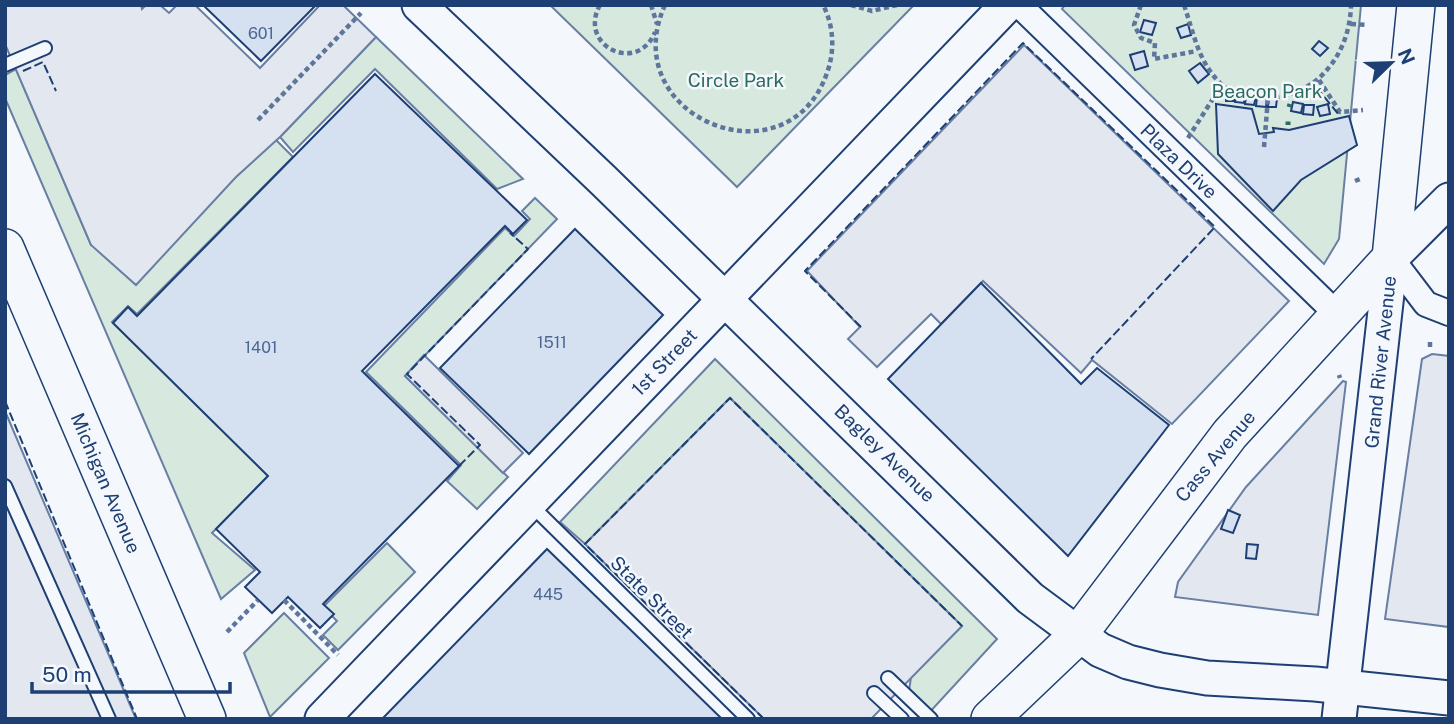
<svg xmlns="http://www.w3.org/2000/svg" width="1454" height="724" font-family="'Public Sans',sans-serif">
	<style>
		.green { fill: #d7e8df; stroke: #687fa3; stroke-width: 2 }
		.parking { fill: #e3e8f0; stroke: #687fa3; stroke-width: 2 }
		.building { fill: #d5e0f0; stroke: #1d3f73; stroke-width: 2 }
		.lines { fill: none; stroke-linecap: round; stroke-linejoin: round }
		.lane-casing { stroke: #1d3f73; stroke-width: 16 }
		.street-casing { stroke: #1d3f73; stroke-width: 28 }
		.secondary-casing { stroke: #1d3f73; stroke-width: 37 }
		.primary-casing { stroke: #1d3f73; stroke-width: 40 }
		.path { stroke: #5e769c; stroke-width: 4.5; stroke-dasharray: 5 3.5; stroke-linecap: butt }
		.lane { stroke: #f4f7fb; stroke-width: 12 }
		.street { stroke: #f4f7fb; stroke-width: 24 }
		.secondary { stroke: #f4f7fb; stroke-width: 33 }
		.primary { stroke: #f4f7fb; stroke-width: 37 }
		.hedge { stroke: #2c6c60; stroke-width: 5; stroke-dasharray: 3.5 5; stroke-linecap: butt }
		.fence { stroke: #1d3f73; stroke-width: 2; stroke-dasharray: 9 3.5; stroke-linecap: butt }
		.labels { text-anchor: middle; stroke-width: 5; stroke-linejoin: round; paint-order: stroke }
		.number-label { font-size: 16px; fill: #4b6792 }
		.park-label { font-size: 19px; fill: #2c6c60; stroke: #f4f7fb }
		.street-label { font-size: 19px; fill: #1d3f73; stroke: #f4f7fb }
	</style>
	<rect width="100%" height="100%" fill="#f4f7fb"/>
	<g class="green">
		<polygon points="550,5 914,5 737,187"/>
		<polygon points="1065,5 1361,5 1339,239 1324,264 1062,9"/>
		<polygon points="376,37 523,179 497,189 375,69 293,152 280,137"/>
		<polygon points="16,69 91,245 236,177 275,139 293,157 137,314 128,306 112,322 268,476 212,533 255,570 221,599 5,98 5,75"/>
		<polygon points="535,198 557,219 405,376 508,477 477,509 447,481 461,465 366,372 505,228 514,236 530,219 522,211"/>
		<polygon points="715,359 997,639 928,714 909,691 911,677 962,626 730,398 585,544 560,522"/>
		<polygon points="387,543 415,572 338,650 323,635 337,621 323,607"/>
		<polygon points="284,613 329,658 270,717 244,653"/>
	</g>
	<g class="parking">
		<polygon points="5,5 141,5 142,9 146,5 160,5 169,13 177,5 195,5 260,68 320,5 343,5 376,37 280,137 236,177 136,285 91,245 5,44"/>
		<polygon points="1024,45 1289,301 1172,424 1092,360 1081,373 983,281 941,324 931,314 877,367 848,339 860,327 807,271"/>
		<polygon points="1432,354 1449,356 1449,627 1385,619 1422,359"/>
		<polygon points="424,355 523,453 503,473 405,376"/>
		<polygon points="1343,381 1346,382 1318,615 1175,597 1178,582 1246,487"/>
		<polygon points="730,398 962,626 871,719 764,719 585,544"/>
		<polygon points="5,411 136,719 5,719"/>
	</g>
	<g class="building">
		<polygon points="203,5 316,5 261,61"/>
		<polygon points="1144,20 1156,23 1152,35 1140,32"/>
		<polygon points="1188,24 1191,35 1181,38 1177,28"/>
		<polygon points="1319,41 1328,48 1320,56 1312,49"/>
		<polygon points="1144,51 1148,66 1135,70 1130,55"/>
		<polygon points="1200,63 1209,74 1198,83 1189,71"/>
		<polygon points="375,74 527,220 513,234 505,226 362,371 459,466 323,604 334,614 320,628 288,597 272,613 245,587 260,572 216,529 268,476 113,323 128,307 137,316"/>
		<polygon points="1226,93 1235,94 1234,101 1226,101"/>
		<polygon points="1237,94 1245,96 1244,103 1235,102"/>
		<polygon points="1246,96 1256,97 1254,105 1245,104"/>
		<polygon points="1257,97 1267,98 1266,107 1256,106"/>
		<polygon points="1268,98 1277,98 1276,107 1268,107"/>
		<polygon points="1293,102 1303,104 1301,113 1291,111"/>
		<polygon points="1216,104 1252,109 1259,134 1274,132 1273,128 1289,130 1349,116 1357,145 1301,180 1273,211 1218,154"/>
		<polygon points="1328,104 1330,114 1320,116 1317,107"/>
		<polygon points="1304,105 1314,105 1313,115 1303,114"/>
		<polygon points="575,229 663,315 529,454 440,368"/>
		<polygon points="981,283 1081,384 1097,368 1169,425 1068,556 888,379"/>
		<polygon points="1228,510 1240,515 1233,533 1221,529"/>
		<polygon points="1247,544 1258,545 1256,559 1246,558"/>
		<polygon points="547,549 641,640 722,719 386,719 384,717"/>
	</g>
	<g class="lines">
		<defs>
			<g id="lane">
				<polyline points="5,65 45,48"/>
				<polyline points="5,486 109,719"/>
				<polyline points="529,503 748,719"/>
				<polyline points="888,678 931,719"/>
				<polyline points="874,693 902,719"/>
			</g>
			<g id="street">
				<polyline points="1019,5 1340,317"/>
				<polyline points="1391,258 1426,304 1449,313"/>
			</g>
			<g id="secondary">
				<polyline points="419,5 604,181 1030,598 1100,650 1128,662 1160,670 1207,678 1315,684 1449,698"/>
				<polyline points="322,719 1007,5"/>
				<polyline points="1339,719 1391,258 1449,200"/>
			</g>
			<g id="primary">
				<polyline points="5,248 207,719"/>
				<polyline points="990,719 1077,636 1230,434 1391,258 1416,5"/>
			</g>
		</defs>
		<use href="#lane" class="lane-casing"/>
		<use href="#street" class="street-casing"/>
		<use href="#secondary" class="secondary-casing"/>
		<use href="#primary" class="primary-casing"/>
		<g class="path">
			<path d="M600,5c-23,41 38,70 55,27"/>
			<polyline points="651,5 657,24"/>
			<path d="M665,5c-51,112 122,182 162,68 8,-22 7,-47 -4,-68"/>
			<polyline points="851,5 872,11 897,5"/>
			<polyline points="1141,5 1134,25 1141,38 1155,43 1154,59 1197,51"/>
			<path d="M1184,5c10,29 14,56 36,78 8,8 24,12 35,14 56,7 95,-39 96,-92"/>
			<polyline points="1351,24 1368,25"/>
			<polyline points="1319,80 1340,112 1363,110"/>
			<polyline points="258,120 361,13"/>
			<polyline points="1188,138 1221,86"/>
			<polyline points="1264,147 1268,98"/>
			<polyline points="1355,181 1360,179"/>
			<polyline points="1430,347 1430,341"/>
			<polyline points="1339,375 1340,378"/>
			<polyline points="284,600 338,655"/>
			<polyline points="227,632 258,600"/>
		</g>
		<use href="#lane" class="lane"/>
		<use href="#street" class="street"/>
		<use href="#secondary" class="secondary"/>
		<use href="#primary" class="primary"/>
		<g class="hedge">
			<polyline points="1289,107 1290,104"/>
			<polyline points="1288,125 1288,121"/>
		</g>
		<g class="fence">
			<polyline points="23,71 43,62 56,91"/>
			<polyline points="1294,98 1316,87 1340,116"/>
			<polyline points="861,327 805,271 1023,43 1215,227 1091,359"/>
			<polyline points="5,401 137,719"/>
			<polyline points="459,466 480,445 407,374 528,249 510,233"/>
			<polyline points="764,719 585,544 730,398 962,626"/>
		</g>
	</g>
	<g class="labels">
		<g class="number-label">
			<text x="261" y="39">601</text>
			<text x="552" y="348">1511</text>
			<text x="261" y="353">1401</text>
			<text x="548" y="600">445</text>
		</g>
		<g class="park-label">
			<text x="736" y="87">Circle Park</text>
			<text x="1267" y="98">Beacon Park</text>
		</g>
		<g class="street-label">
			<text transform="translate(1179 161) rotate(44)" y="7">Plaza Drive</text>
			<text transform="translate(664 362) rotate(-46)" y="7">1st Street</text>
			<text transform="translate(1380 362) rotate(-84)" y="7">Grand River Avenue</text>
			<text transform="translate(885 453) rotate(44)" y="7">Bagley Avenue</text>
			<text transform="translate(1215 456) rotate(-50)" y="7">Cass Avenue</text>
			<text transform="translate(106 483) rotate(67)" y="7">Michigan Avenue</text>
			<text transform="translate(652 597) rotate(45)" y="7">State Street</text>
		</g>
	</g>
	<rect width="1454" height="724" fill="none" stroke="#1d3f73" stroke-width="14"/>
	<g transform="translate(1391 63) rotate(67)" stroke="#f4f7fb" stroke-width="5" paint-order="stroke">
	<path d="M0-5L12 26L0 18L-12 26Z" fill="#1d3f73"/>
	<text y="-10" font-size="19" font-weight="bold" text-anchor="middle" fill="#1d3f73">N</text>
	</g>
	<path d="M32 682v10h198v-10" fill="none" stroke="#1d3f73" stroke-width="3.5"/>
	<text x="42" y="682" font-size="21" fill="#1d3f73" stroke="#f4f7fb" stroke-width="5" paint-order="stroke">50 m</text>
</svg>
